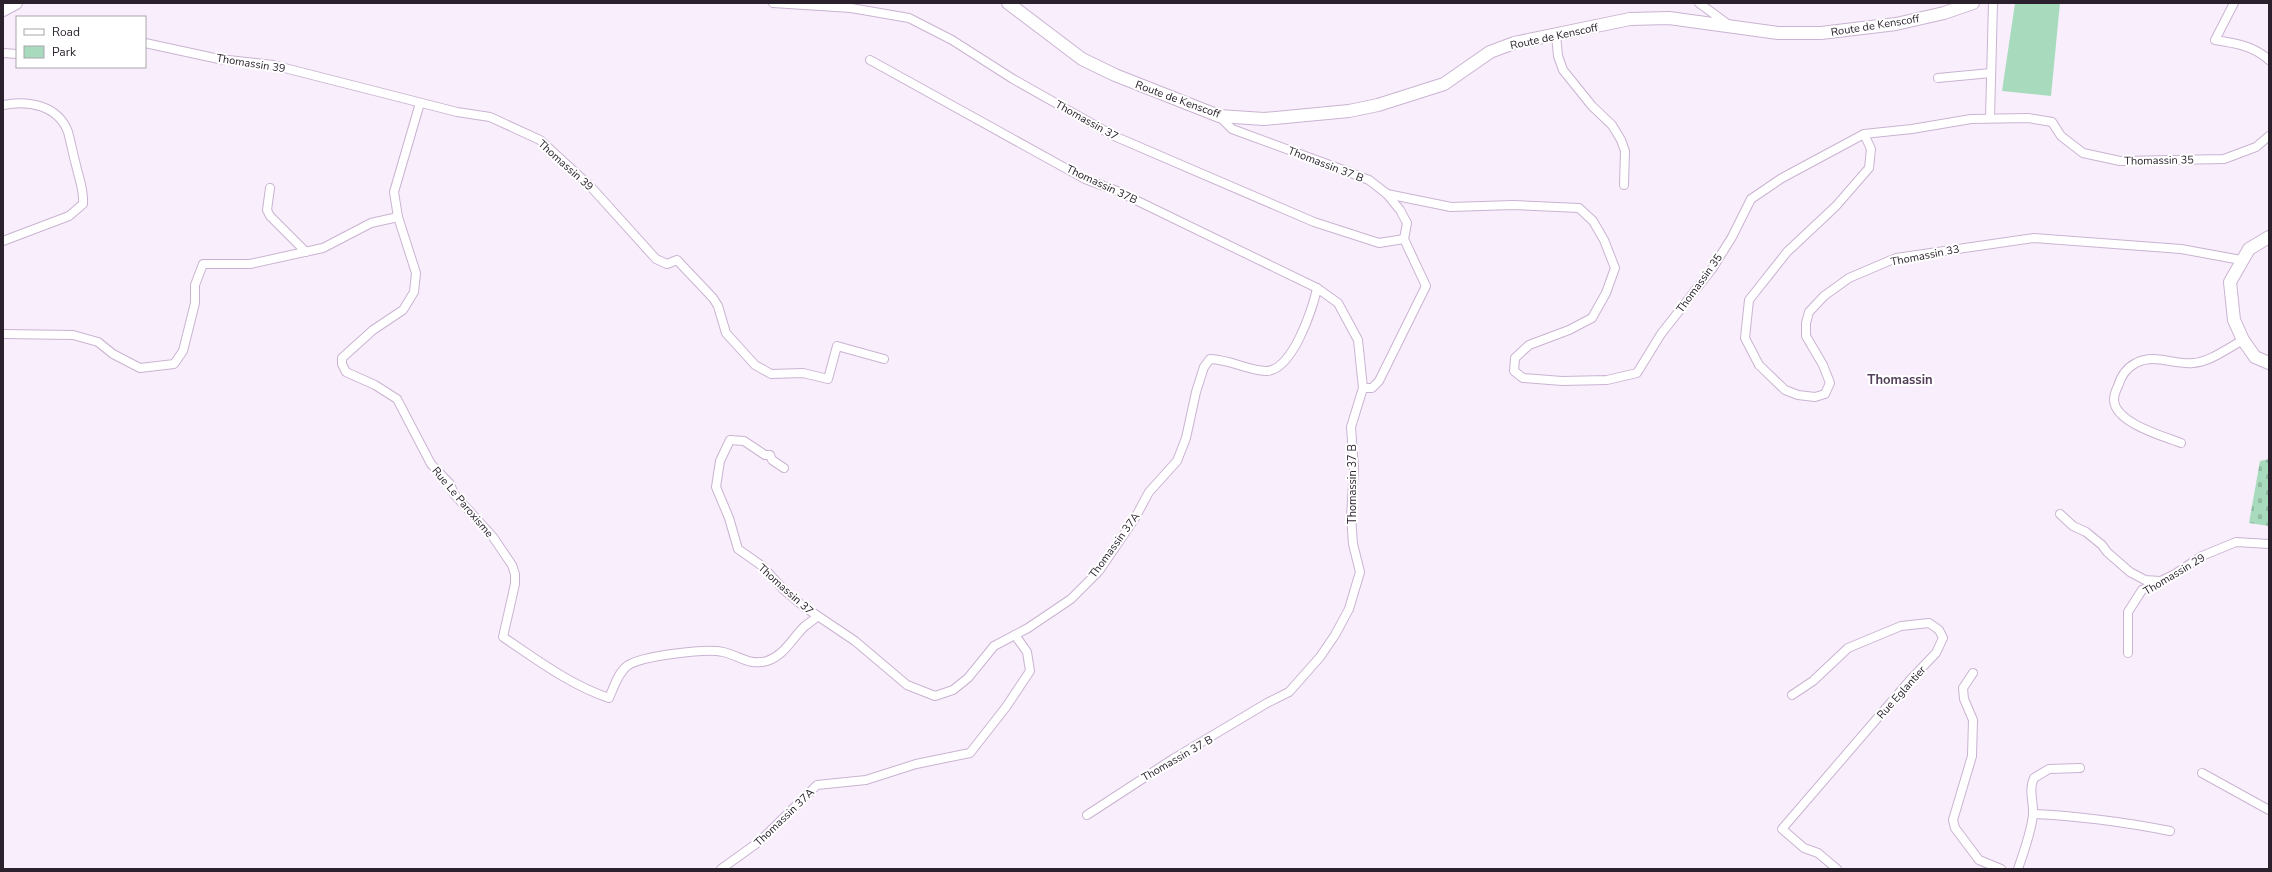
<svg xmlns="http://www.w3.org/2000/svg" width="2272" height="872" font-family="'Nunito Sans',sans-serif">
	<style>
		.cemetery { fill: url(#cemetery-stones) }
		.park { fill: #a8dbbd }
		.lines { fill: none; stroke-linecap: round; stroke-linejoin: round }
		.street-casing { stroke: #cab3d2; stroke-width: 10 }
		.secondary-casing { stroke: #cab3d2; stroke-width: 14 }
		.street { stroke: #fff; stroke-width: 8 }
		.secondary { stroke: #fff; stroke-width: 12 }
		.labels { text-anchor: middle; stroke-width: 4; stroke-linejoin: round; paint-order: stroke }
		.street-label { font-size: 11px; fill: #2a212d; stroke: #fff }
		.quarter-label { font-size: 13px; font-weight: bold; fill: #54405a; stroke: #fff }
	</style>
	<defs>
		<pattern id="cemetery-stones" width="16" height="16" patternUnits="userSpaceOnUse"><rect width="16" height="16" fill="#a8dbbd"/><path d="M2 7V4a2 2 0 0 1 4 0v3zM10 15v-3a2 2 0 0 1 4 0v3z" fill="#91bca3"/></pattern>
	</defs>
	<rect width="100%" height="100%" fill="#f9effc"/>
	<polygon class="cemetery" points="2269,459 2269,526 2249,523 2260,461"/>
	<polygon class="park" points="2015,3 2060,3 2051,96 2002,91"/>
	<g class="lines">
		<defs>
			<g id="street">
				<polyline points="773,3 851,8 909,18 952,40 1013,79 1114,136 1314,222 1379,243 1404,239"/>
				<polyline points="1699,3 1729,25"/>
				<path d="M2234,3l-19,37c20,3 39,6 54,20"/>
				<polyline points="1556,35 1558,56 1563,70 1592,106 1612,125 1621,140 1625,151 1624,185"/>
				<polyline points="145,43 219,59 273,65 457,112 490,117 540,140 591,187 656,259 667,264 677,260 713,298 718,306 726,333 755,365 771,374 803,373 828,379 837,346 884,359"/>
				<polyline points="3,53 17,54"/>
				<polyline points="870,60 1085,179 1117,191 1317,288"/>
				<polyline points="1938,78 1991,73"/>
				<path d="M420,103l-26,89 4,25 18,56 -2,19 -11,18 -30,20 -31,28v6l4,8 29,13 22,14 34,65 19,20 4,10 39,43 19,28 3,9v10l-12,53c33,22 67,48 106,61 5,-11 9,-25 18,-32 13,-10 80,-18 96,-14 17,4 26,14 44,9 18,-6 25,-23 38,-35 4,-3 8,-6 12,-9"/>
				<path d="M3,105c25,-5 55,0 65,27 3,11 5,22 8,33 3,14 8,24 7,39l-14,12 -66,25"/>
				<polyline points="1990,118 1993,3"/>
				<polyline points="1864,134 1871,149 1869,168 1836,206 1787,252 1749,300 1745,338 1759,365 1785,390 1798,395 1815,397 1825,394 1830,383 1823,365 1806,336 1806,323 1809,312 1824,296 1849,278 1896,258 2034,238 2181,249 2241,260"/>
				<polyline points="270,188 267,210 270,216 306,252"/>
				<polyline points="1387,194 1451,207 1513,205 1579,208 1593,221 1604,240 1615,268 1606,293 1592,318 1569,330 1529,345 1515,358 1514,371 1523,378 1562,381 1607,380 1637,373 1661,334 1712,269 1732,237 1751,199 1782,178 1864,134 1912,129 1971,119 2028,118 2052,122 2061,136 2083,153 2120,161 2224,159 2256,147 2269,136"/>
				<polyline points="3,334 73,335 98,342 113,354 140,368 174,364 183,351 195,303 195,285 203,264 250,264 323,248 371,223 398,217"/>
				<path d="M2181,443c-18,-7 -66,-20 -67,-43 0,-4 2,-10 4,-14 3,-10 8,-18 18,-23 18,-10 38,2 57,0 17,-1 35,-15 50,-23"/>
				<path d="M784,468l-12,-8 -2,-5h-5l-21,-14 -14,-1 -10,21 -4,26 13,31 9,31 24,17 22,24 19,16 52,35 52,44 28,11 18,-6 15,-12 26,-32 34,-18 43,-29 28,-28 36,-53 14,-26 28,-31 9,-23 10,-46 8,-25 6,-8c22,1 36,11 56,12 26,0 47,-62 51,-83l21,15 20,37 5,48"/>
				<polyline points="2060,514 2073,526 2086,532 2102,545 2107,552 2130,572 2145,580 2160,581"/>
				<polyline points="2128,653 2128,612 2142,590 2175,574 2202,556 2236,542 2269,544"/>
				<polyline points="1973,673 1963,688 1964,699 1973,720 1972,756 1953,820 1955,828 1979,860 2001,869"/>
				<polyline points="1792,695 1813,681 1848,648 1901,626 1929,623 1939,630 1943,638 1936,653 1911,679 1782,829 1804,848 1818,853 1837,869"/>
				<polyline points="2202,773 2269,810"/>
				<path d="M2033,814c47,2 91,8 137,17"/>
				<polyline points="1087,815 1173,759 1267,703 1289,692 1320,657 1335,635 1349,609 1360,572 1353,544 1351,516 1354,468 1351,427 1363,388 1372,388 1379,381 1426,286 1404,239 1407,223 1400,210 1387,194 1369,180 1346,171 1232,129 1219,116"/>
				<polyline points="721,869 760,841 817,785 866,780 916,764 970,753 1006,707 1030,671 1027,652 1015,635"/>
				<path d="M2018,869c6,-18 13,-36 15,-54 1,-13 -5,-25 1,-37l15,-9 31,-1"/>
			</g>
			<g id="secondary">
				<polyline points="1008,3 1082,59 1115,75 1219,116 1264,119 1349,111 1378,105 1444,84 1490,52 1514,43 1630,19 1669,18 1778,33 1821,33 1896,24 1944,13 1973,3"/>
				<polyline points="3,10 16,3"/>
				<polyline points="2269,237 2249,249 2230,282 2234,320 2243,340 2255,357 2269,363"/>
			</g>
		</defs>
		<use href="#street" class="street-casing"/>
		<use href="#secondary" class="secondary-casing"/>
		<use href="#street" class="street"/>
		<use href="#secondary" class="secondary"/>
	</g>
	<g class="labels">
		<g class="street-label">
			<text transform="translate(1875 25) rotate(-9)" y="4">Route de Kenscoff</text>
			<text transform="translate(1554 36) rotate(-12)" y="4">Route de Kenscoff</text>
			<text transform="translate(251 63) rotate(9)" y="4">Thomassin 39</text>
			<text transform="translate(1178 99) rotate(20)" y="4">Route de Kenscoff</text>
			<text transform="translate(1087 120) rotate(29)" y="4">Thomassin 37</text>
			<text transform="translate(2159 160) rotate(-1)" y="4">Thomassin 35</text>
			<text transform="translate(1326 164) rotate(21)" y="4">Thomassin 37 B</text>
			<text transform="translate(566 165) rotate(42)" y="4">Thomassin 39</text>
			<text transform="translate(1102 184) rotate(25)" y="4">Thomassin 37B</text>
			<text transform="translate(1925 255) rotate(-11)" y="4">Thomassin 33</text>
			<text transform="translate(1699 283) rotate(-54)" y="4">Thomassin 35</text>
			<text transform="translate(1352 484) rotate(-90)" y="4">Thomassin 37 B</text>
			<text transform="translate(463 502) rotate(50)" y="4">Rue Le Paroxisme</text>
			<text transform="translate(1114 545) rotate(-54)" y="4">Thomassin 37A</text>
			<text transform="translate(2174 574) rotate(-31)" y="4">Thomassin 29</text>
			<text transform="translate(786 589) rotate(42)" y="4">Thomassin 37</text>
			<text transform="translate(1901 692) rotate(-48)" y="4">Rue Eglantier</text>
			<text transform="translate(1177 758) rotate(-30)" y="4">Thomassin 37 B</text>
			<text transform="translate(784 817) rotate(-44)" y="4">Thomassin 37A</text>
		</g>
		<g class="quarter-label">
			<text x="1900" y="384">Thomassin</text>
		</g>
	</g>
	<rect width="2272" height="872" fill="none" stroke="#2a212d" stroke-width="8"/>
	<rect x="16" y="16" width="130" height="52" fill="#ffffff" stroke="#aaa6ab"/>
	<rect x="24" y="29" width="20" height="6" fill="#ffffff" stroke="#aaa6ab"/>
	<text x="52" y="36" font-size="12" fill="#2a212d">Road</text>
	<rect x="24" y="46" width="20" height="12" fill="#a8dbbd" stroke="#aaa6ab"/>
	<text x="52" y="56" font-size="12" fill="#2a212d">Park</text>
</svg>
